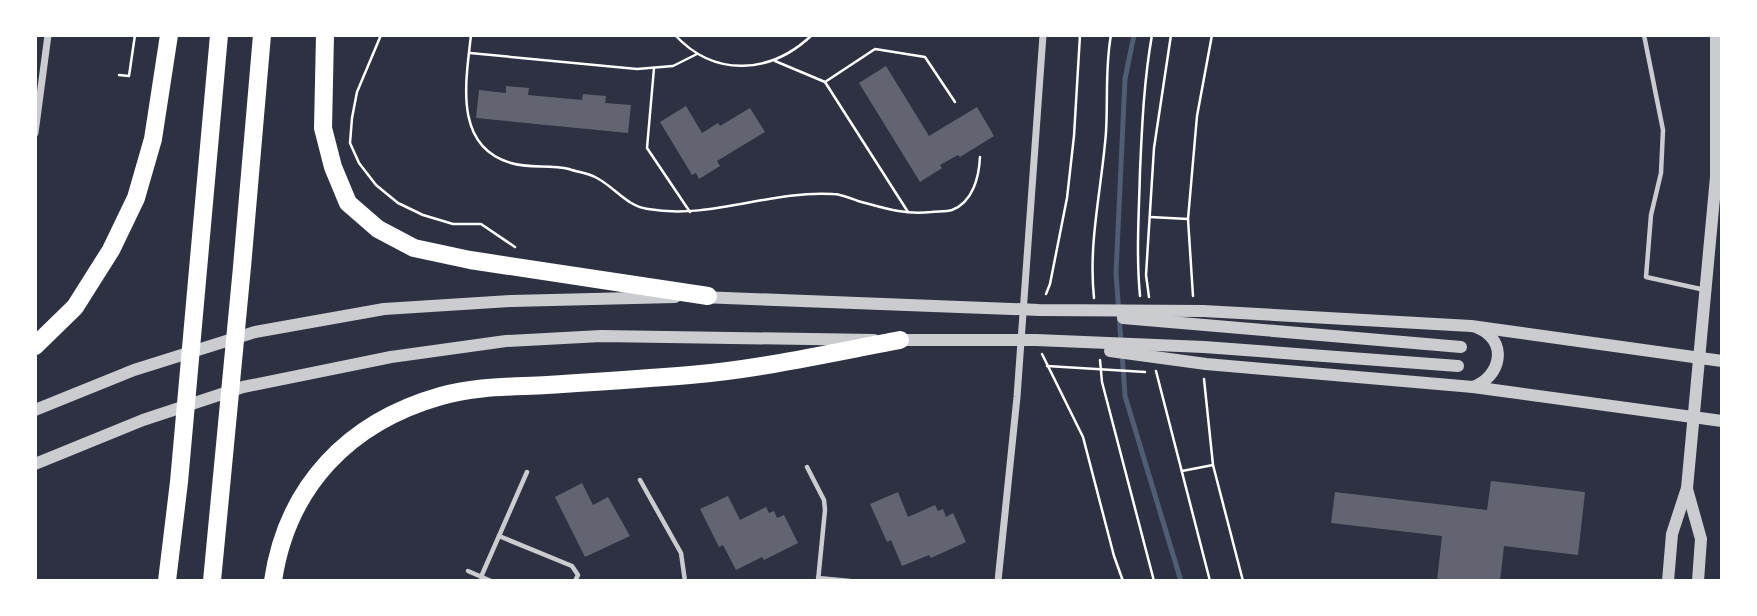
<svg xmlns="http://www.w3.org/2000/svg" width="1757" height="616" font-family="Barlow,sans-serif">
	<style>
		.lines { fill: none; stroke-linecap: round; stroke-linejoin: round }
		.stream { stroke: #4f5d75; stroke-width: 5 }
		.building { fill: #626471 }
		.path { stroke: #fff; stroke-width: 2.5 }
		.service { stroke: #caccd0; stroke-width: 4.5 }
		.minor { stroke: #caccd0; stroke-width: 7 }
		.tertiary { stroke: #caccd0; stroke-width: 12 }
		.motorway { stroke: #fff; stroke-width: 18 }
	</style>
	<rect width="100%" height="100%" fill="#2d3142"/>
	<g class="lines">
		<g class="stream">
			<polyline points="1121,342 1116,273 1125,79 1134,35"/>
			<polyline points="1122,352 1125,396 1181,581"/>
		</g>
	</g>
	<g class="building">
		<polygon points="886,66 929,136 977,107 994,136 960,157 958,155 940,165 942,168 920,182 859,83"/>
		<polygon points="506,86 529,88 528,95 582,100 583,94 606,96 605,103 631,105 628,133 476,118 479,90 506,93"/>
		<polygon points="686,106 702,133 718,123 720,126 750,108 765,132 717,161 720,166 699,179 696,173 692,175 660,122"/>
		<polygon points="1491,481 1585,492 1578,555 1504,546 1500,581 1437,581 1442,536 1331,523 1335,492 1487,510"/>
		<polygon points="582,483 593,505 608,497 630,536 585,557 555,497"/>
		<polygon points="898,492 908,517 935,505 938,511 943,509 946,517 953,513 966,542 931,558 929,555 902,566 891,540 887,542 870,504"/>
		<polygon points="728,496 740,520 766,507 769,513 774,511 777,518 784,515 798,543 764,560 762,557 736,570 723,545 719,547 700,509"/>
	</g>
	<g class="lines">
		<g class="path">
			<polyline points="381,35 357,92 352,118 350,143 359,163 376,185 398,203 423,215 453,224 481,224 515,247"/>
			<path d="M471,35c-5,46 -18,111 40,128 18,6 39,1 58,6 8,3 18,4 26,8 19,9 31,29 53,32 63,11 122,-19 185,-15 8,0 17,4 25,7 26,7 45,14 73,11 6,-1 15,0 21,-2 21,-8 27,-33 28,-53"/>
			<path d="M675,35c40,43 96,39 137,0"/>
			<polyline points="470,53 637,69 673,66 697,54"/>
			<polyline points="775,61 825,82 875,49 925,57 955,102"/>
			<polyline points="654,68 647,148 690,212"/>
			<polyline points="119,75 129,76 135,35"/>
			<polyline points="825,82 908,212"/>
			<polyline points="1150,217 1188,219"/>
			<polyline points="1046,294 1050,284 1067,198 1074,136 1080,35"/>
			<path d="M1140,296c-4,-42 -1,-83 0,-125 2,-46 4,-91 12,-136"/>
			<polyline points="1193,296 1188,219 1197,116 1212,35"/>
			<polyline points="1149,297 1146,275 1154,148 1171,35"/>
			<path d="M1094,298c-6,-56 8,-111 12,-166 2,-33 -1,-65 5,-97"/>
			<polyline points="1042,354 1083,437 1114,556 1123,581"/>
			<polyline points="1100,360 1102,382 1154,581"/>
			<polyline points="1047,366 1145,372"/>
			<polyline points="1156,371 1210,581"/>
			<polyline points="1204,379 1213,465 1243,581"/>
			<polyline points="1182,471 1213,465"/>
		</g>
		<g class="service">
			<polyline points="1644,35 1663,130 1661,173 1651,215 1646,277 1705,290"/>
			<polyline points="807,467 824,500 825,510 818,581"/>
			<polyline points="640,480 681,553 685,581"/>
			<polyline points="499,536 572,566 578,575 575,581"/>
			<polyline points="468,571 491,581"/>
			<polyline points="481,577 527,472"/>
			<polyline points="818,578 850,581"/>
		</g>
		<g class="minor">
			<polyline points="35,133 48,35"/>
			<polyline points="998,581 1017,397 1043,35"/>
		</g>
		<g class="tertiary">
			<polyline points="700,297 1039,310 1203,311 1471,326 1722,361"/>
			<polyline points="1123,318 1461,347"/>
			<polyline points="892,340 1036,340 1204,347 1458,366"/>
			<polyline points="1110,351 1206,364 1473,387 1722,421"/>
			<path d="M1473,387c28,-10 36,-46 5,-59"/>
			<polyline points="35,410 134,370 255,332 384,309 511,301 675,297"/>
			<polyline points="35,464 143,420 243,387 391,357 506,341 601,336 874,340"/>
			<polyline points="1687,489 1701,539 1698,581"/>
			<polyline points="1668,581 1672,534 1687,488 1716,177 1716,35"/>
		</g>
		<g class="motorway">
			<polyline points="325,35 323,128 333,167 348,203 378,229 414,248 470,260 708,296"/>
			<polyline points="35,346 75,307 111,250 136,198 153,139 169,35"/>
			<polyline points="167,581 179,482 219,35"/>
			<polyline points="212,581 242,267 262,35"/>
			<path d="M273,581c14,-95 76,-159 168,-185 34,-10 71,-9 106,-11 47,-3 95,-6 143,-10 70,-6 141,-22 210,-35"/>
		</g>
	</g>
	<rect width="1757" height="616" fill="none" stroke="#ffffff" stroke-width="74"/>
</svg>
